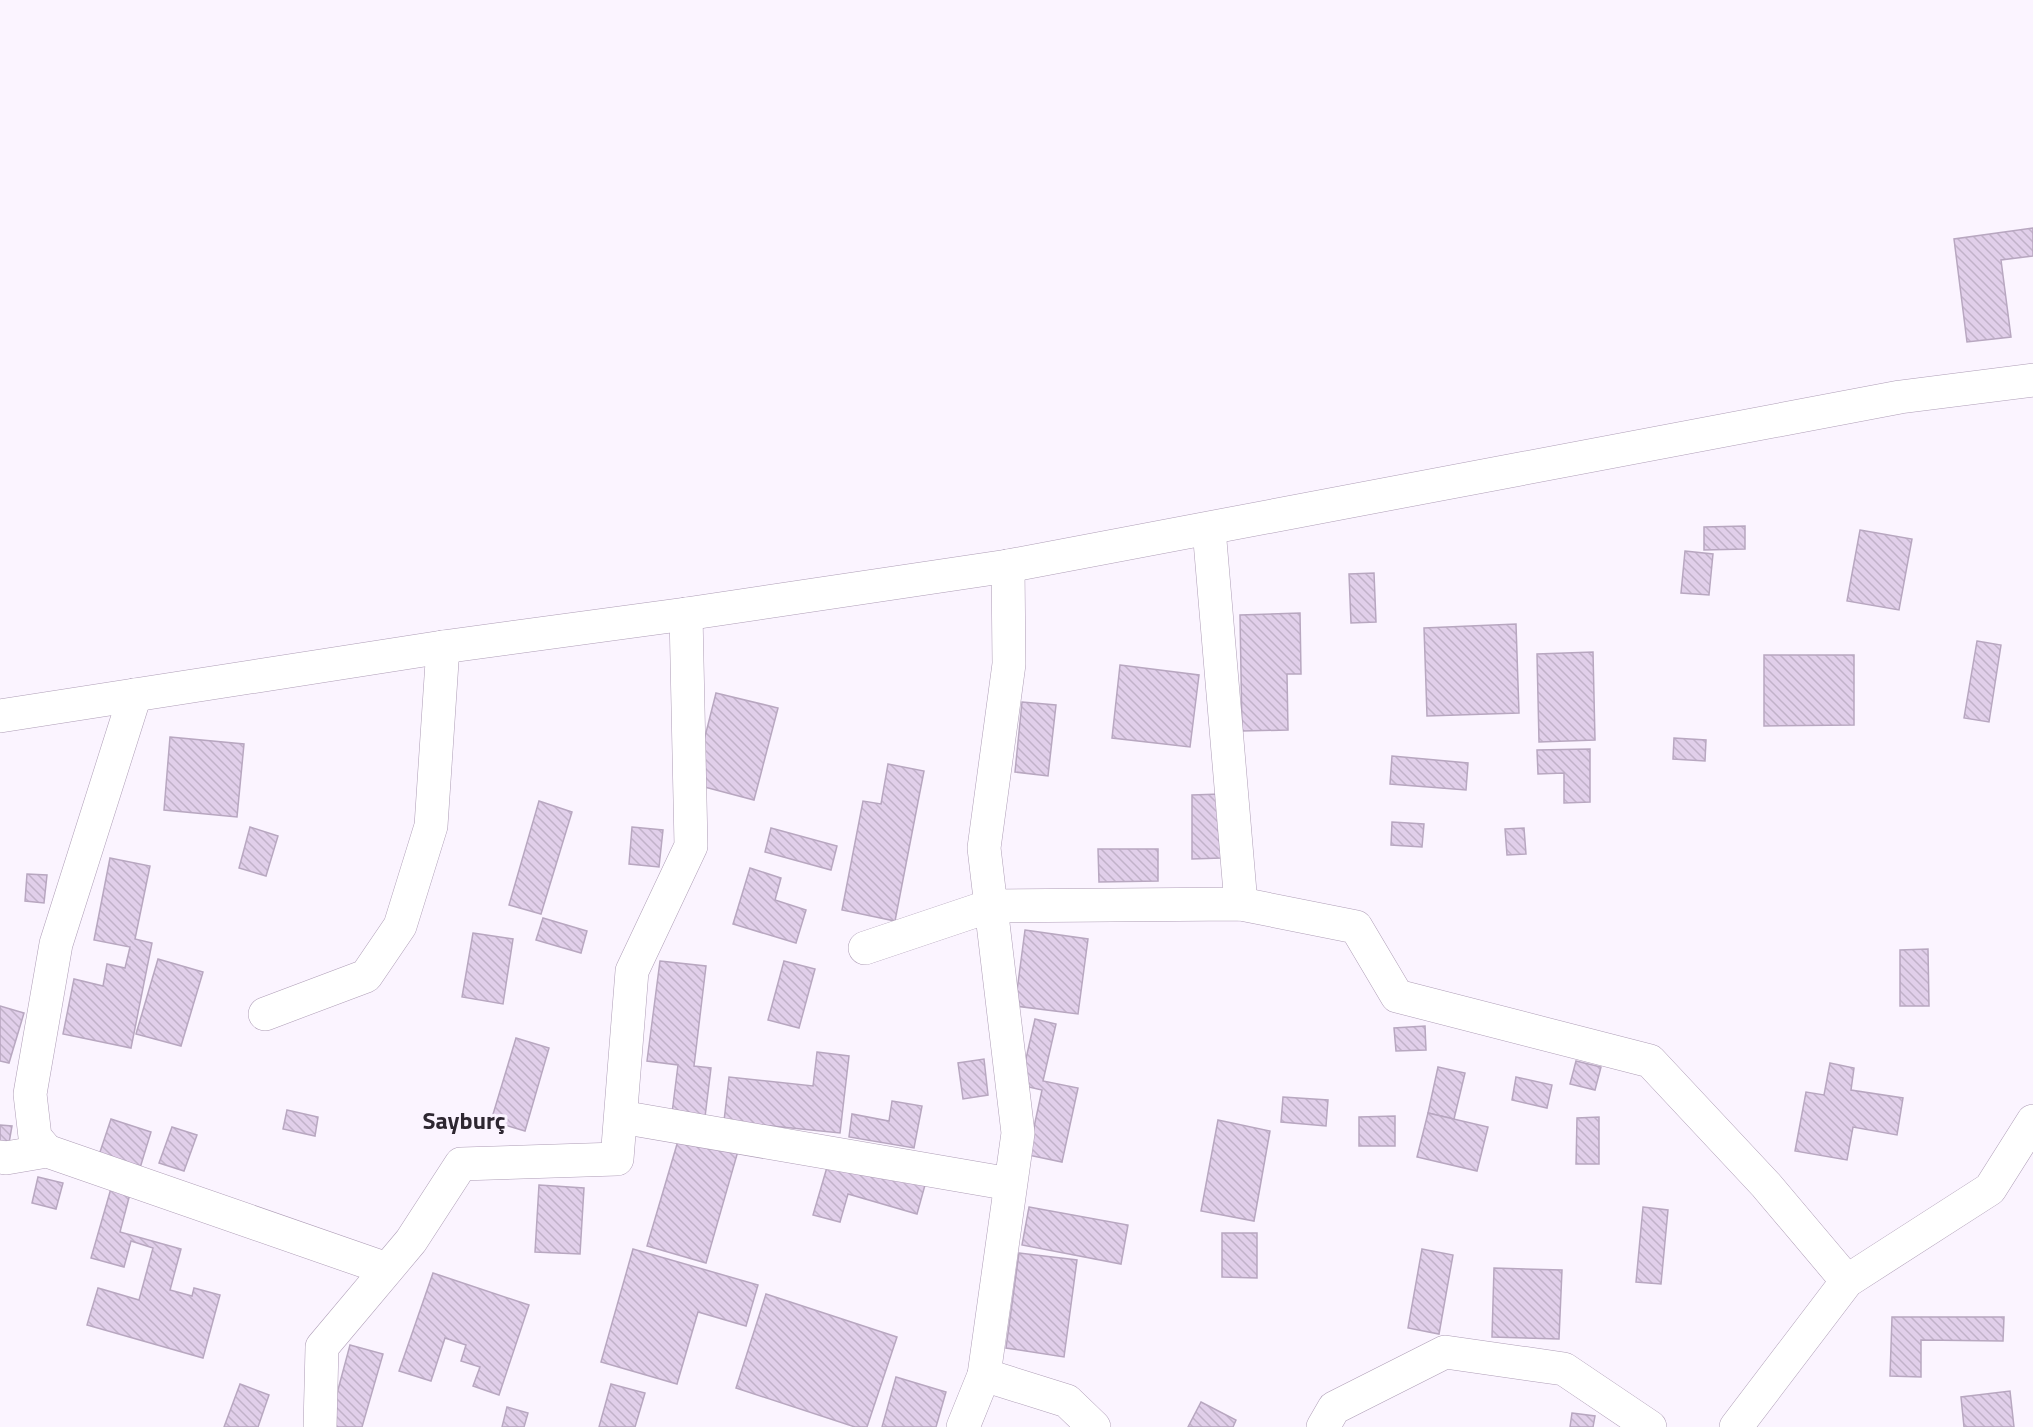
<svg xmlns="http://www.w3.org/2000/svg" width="2033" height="1427" font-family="'Titillium Web',sans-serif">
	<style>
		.building { fill: url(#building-back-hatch); stroke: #b8a7c0; stroke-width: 1.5 }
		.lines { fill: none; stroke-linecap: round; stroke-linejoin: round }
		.minor-casing { stroke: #ae9db6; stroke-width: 34 }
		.minor { stroke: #fff; stroke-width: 33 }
		.labels { text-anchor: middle; stroke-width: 6; stroke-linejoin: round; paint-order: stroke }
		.neighbourhood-label { font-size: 24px; font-weight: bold; fill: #2e2731; stroke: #fbf4ff }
	</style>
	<defs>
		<pattern id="building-back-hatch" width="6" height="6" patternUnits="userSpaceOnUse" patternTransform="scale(1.5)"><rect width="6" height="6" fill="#e1cfea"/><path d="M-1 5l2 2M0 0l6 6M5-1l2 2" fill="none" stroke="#c1b2c9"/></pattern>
	</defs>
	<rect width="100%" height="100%" fill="#fbf4ff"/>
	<g class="building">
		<polygon points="2033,228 2033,256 2001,260 2011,337 1967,342 1954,239"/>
		<polygon points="1745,526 1745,549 1704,550 1704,527"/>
		<polygon points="1860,530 1912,539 1899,610 1847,601"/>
		<polygon points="1685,551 1713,554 1709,595 1681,593"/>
		<polygon points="1374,573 1376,622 1351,623 1349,574"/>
		<polygon points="1300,613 1301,674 1287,674 1288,730 1242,731 1240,615"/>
		<polygon points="1516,624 1519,713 1427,716 1424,628"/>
		<polygon points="1977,641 2001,645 1989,722 1964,718"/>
		<polygon points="1593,652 1595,740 1539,742 1537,654"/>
		<polygon points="1764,655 1854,655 1854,725 1764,726"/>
		<polygon points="1120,665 1199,675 1190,747 1112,738"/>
		<polygon points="716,693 778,708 754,800 693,784"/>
		<polygon points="1022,702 1056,705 1048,776 1015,772"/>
		<polygon points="170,737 244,744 237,817 164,810"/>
		<polygon points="1674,738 1706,740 1705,761 1673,759"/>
		<polygon points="1590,749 1590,802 1564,803 1564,773 1538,774 1537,750"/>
		<polygon points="1392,756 1468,763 1466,790 1390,784"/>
		<polygon points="888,764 924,771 895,921 842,910 863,801 881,804"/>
		<polygon points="1220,794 1221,858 1192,859 1192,795"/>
		<polygon points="539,801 572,812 541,914 509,905"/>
		<polygon points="1392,822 1424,824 1422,847 1391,845"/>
		<polygon points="250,827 278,836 266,876 239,868"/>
		<polygon points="632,827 663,830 659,867 629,864"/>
		<polygon points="771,828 837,846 831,870 765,852"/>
		<polygon points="1524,828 1526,854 1507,855 1505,829"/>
		<polygon points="1098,849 1158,849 1158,881 1099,882"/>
		<polygon points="110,858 150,866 135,939 152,943 131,1048 63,1034 74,979 103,986 107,964 125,968 130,947 94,940"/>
		<polygon points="750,868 781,878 775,900 806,910 796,943 733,924"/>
		<polygon points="27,874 47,875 44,903 25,901"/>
		<polygon points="543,918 587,931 581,953 536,940"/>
		<polygon points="1025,930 1088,939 1078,1014 1015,1006"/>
		<polygon points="473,933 513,939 503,1004 462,997"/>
		<polygon points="1928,949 1929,1006 1900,1006 1900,950"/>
		<polygon points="158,959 203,972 181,1046 136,1034"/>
		<polygon points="660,961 706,966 694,1066 711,1068 705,1117 672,1113 678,1065 647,1061"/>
		<polygon points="784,961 815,969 799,1028 768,1020"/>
		<polygon points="0,1006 24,1013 9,1063 0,1061"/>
		<polygon points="1035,1019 1056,1024 1043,1081 1078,1088 1062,1162 1028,1155 1042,1090 1020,1085"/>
		<polygon points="1425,1026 1426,1050 1396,1051 1394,1028"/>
		<polygon points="516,1038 549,1048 525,1131 491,1121"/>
		<polygon points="817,1052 849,1056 840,1133 724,1121 729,1077 813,1086"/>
		<polygon points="984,1059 988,1095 963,1099 958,1063"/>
		<polygon points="1576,1061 1601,1067 1595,1090 1570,1084"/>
		<polygon points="1830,1063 1854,1068 1851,1090 1903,1098 1897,1135 1853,1127 1847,1160 1795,1151 1806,1092 1824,1095"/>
		<polygon points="1438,1067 1465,1073 1454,1119 1428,1113"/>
		<polygon points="1516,1077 1552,1085 1547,1108 1512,1100"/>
		<polygon points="1283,1097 1328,1100 1326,1126 1281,1122"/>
		<polygon points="892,1101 922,1106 914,1148 849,1137 852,1114 889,1121"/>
		<polygon points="287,1110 318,1117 315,1136 283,1129"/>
		<polygon points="1428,1113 1488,1127 1477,1171 1417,1157"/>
		<polygon points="1395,1116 1395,1146 1359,1146 1359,1117"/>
		<polygon points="1599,1117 1599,1164 1576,1164 1577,1118"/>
		<polygon points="111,1119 151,1132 140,1168 99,1155"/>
		<polygon points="1218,1120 1270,1131 1254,1221 1201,1211"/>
		<polygon points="0,1125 12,1126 9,1143 0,1141"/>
		<polygon points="172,1127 197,1135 184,1171 159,1163"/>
		<polygon points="680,1134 738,1151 706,1263 647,1246"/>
		<polygon points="830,1157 925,1185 917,1214 848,1194 840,1222 813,1215"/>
		<polygon points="38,1177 63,1183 56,1209 32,1203"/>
		<polygon points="112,1185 131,1190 120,1232 181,1249 170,1290 192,1296 194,1288 220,1295 203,1358 87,1325 98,1288 139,1300 153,1248 131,1241 124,1267 91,1258"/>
		<polygon points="539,1185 584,1188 580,1254 535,1252"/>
		<polygon points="1029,1207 1128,1225 1121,1264 1022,1245"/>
		<polygon points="1643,1207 1668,1210 1661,1284 1636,1282"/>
		<polygon points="1222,1233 1257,1233 1257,1278 1222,1277"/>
		<polygon points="633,1249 758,1285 746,1326 698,1312 677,1384 601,1362"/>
		<polygon points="1422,1249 1453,1255 1439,1334 1408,1328"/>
		<polygon points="1019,1253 1077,1260 1064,1357 1006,1348"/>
		<polygon points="1494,1268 1562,1270 1559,1339 1492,1337"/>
		<polygon points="433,1273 529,1305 499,1395 473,1386 480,1367 461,1361 466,1345 445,1338 431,1381 399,1371"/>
		<polygon points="766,1294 897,1337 867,1427 855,1427 736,1388"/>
		<polygon points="1892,1317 2004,1317 2003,1341 1921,1340 1921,1377 1890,1376"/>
		<polygon points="350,1345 383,1354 362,1427 328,1427"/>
		<polygon points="896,1377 946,1392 936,1427 882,1427"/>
		<polygon points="240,1384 269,1395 258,1427 224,1427"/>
		<polygon points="611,1384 645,1393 635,1427 599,1427"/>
		<polygon points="2010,1391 2014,1427 1964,1427 1961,1397"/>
		<polygon points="1201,1402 1236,1420 1233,1427 1188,1427"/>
		<polygon points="507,1407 528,1413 524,1427 502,1427"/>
		<polygon points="1572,1413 1595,1416 1593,1427 1570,1427"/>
	</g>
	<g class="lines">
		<defs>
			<g id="minor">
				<polyline points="1209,529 1241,904"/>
				<polyline points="0,716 443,647 686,614 1008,566 1900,397 2033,380"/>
				<polyline points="865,948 990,906 1241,904 1356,927 1397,996 1650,1061 1766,1185 1847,1281"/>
				<polyline points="265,1014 366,976 400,926 431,826 443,647"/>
				<polyline points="621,1117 1010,1184"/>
				<polyline points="47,1151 35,1137 30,1094 56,944 135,695"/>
				<polyline points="0,1157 6,1158 47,1151 387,1269"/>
				<polyline points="984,1375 1067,1401 1094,1427"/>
				<polyline points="320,1427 322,1347 411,1241 461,1164 617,1159 632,971 691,846 686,614"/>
				<polyline points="963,1427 984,1375 1018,1133 984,848 1009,664 1008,566"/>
				<polyline points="1323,1427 1334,1408 1445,1352 1564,1369 1650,1427"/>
				<polyline points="1736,1427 1847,1281 1990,1189 2033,1121"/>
			</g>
		</defs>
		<use href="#minor" class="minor-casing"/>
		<use href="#minor" class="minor"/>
	</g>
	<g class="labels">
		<g class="neighbourhood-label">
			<text x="464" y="1129">Sayburç</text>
		</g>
	</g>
</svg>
